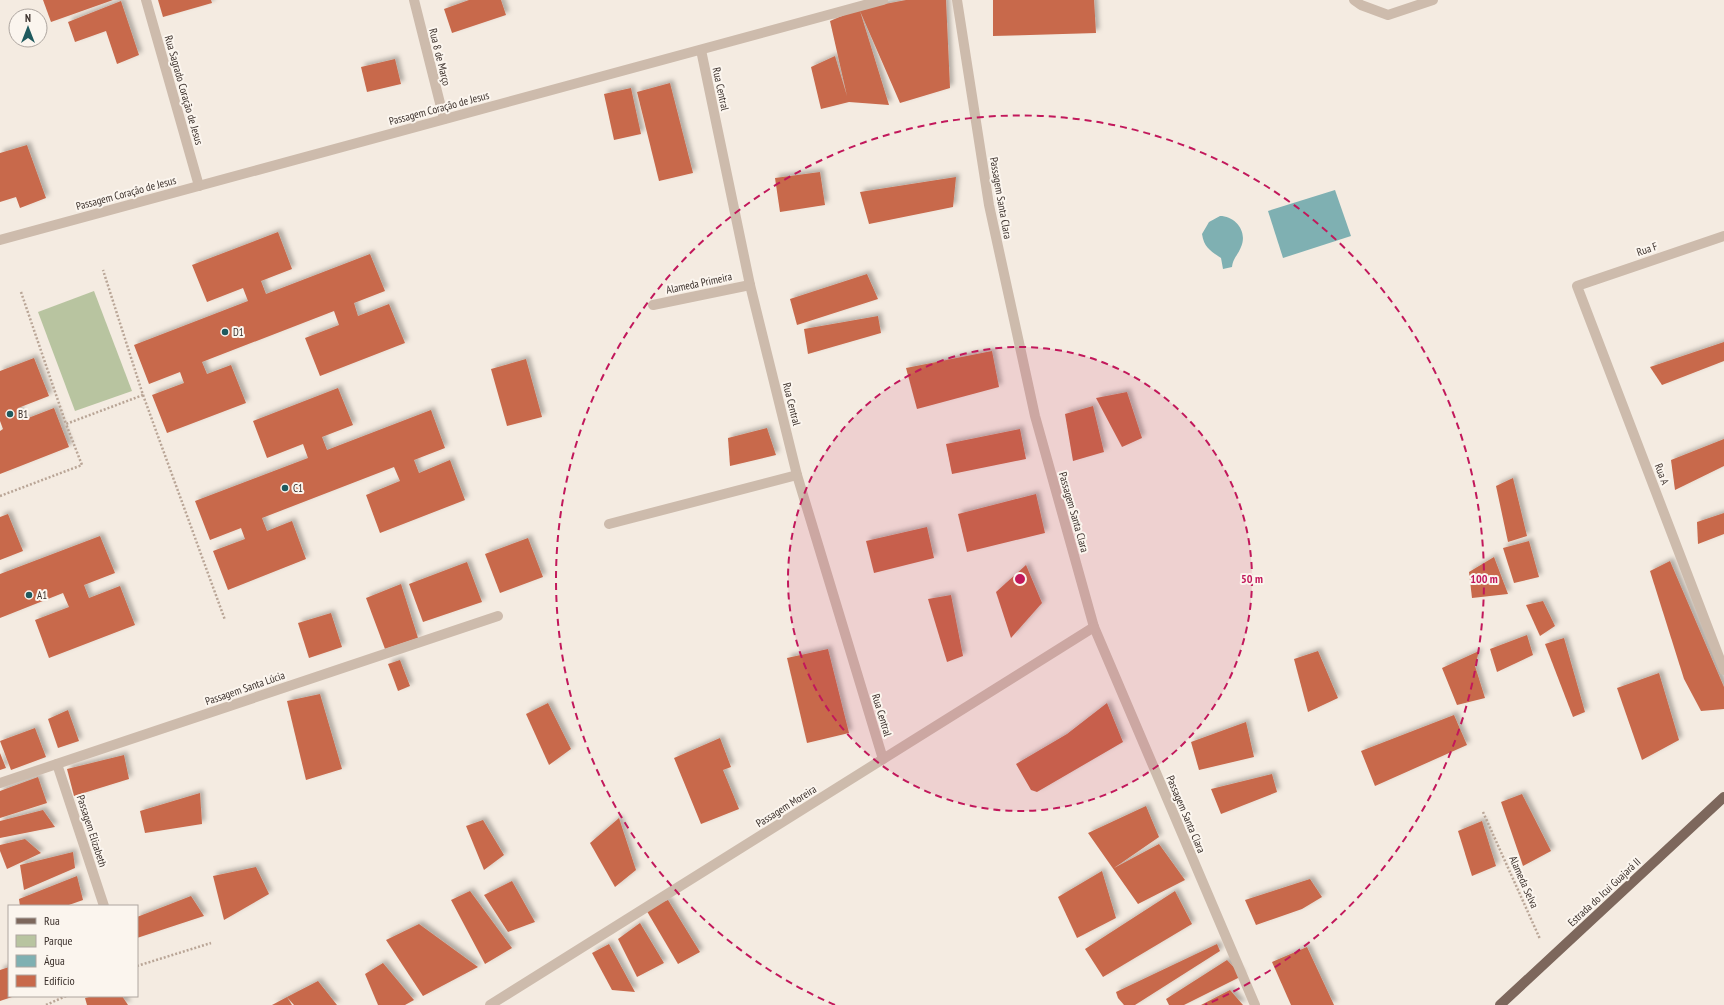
<svg xmlns="http://www.w3.org/2000/svg" width="1724" height="1005" font-family="'PT Sans Narrow',sans-serif">
	<style>
		.green { fill: #b8c4a0 }
		.water { fill: #7fb0b2 }
		.building { fill: #c8694b; filter: url(#shadow) }
		.lines { fill: none; stroke-linecap: round; stroke-linejoin: round }
		.path { stroke: #b9a596; stroke-width: 2.5; stroke-dasharray: 2 2; stroke-linecap: butt }
		.minor { stroke: #cdbbac; stroke-width: 10 }
		.major { stroke: #7d675c; stroke-width: 10 }
		.ring { fill: none; stroke: #c2185b; stroke-width: 2; stroke-dasharray: 7 5 }
		.poi-dot { fill: #1f5a5e; stroke: #fbf5ee; stroke-width: 1.5 }
		.labels { text-anchor: middle; stroke-width: 4; stroke-linejoin: round; paint-order: stroke }
		.street-label { font-size: 11px; fill: #3b302b; stroke: #fbf5ee }
		.poi-label { font-size: 11px; fill: #3b302b; stroke: #fbf5ee; text-anchor: start }
		.centre { fill: #c2185b; stroke: #fbf5ee; stroke-width: 2 }
		.ring-label { font-size: 12px; text-anchor: middle; font-weight: bold; fill: #c2185b; stroke: #fbf5ee; stroke-width: 4; stroke-linejoin: round; paint-order: stroke }
	</style>
	<defs>
		<filter id="shadow"><feDropShadow dx="3.5" dy="-3.5" stdDeviation="2" flood-color="#0004"/></filter>
	</defs>
	<rect width="100%" height="100%" fill="#f4ebe1"/>
	<polygon class="green" points="94,291 132,391 75,411 38,312"/>
	<g class="water">
		<polygon points="1335,190 1351,236 1283,258 1268,211"/>
		<path d="M1220,216c15,0 28,15 21,31 -3,8 -8,11 -9,20l-9,2 -2,-11c-10,-7 -17,-10 -19,-24l7,-12z"/>
	</g>
	<g class="building">
		<polygon points="43,0 113,0 51,22"/>
		<polygon points="158,0 211,0 212,3 163,17"/>
		<polygon points="469,0 501,0 506,15 452,33 444,9"/>
		<polygon points="906,0 946,0 950,88 900,103 860,11 889,105 849,102 821,109 811,67 835,56 847,96 830,21 859,9"/>
		<polygon points="993,0 1094,0 1096,33 993,36"/>
		<polygon points="121,1 139,55 117,64 106,31 75,42 68,22"/>
		<polygon points="395,59 401,84 367,92 361,67"/>
		<polygon points="670,83 693,173 659,181 637,92"/>
		<polygon points="631,88 641,134 614,140 604,94"/>
		<polygon points="27,145 46,198 20,208 16,197 0,202 0,153"/>
		<polygon points="820,172 825,205 780,212 775,178"/>
		<polygon points="956,177 953,207 869,224 860,192"/>
		<polygon points="278,232 292,269 261,281 266,294 370,254 385,291 354,303 358,316 389,304 405,343 320,376 305,338 339,325 334,311 202,362 207,374 231,365 246,403 167,433 152,395 184,383 180,372 149,384 134,345 248,301 243,288 207,302 192,265"/>
		<polygon points="867,274 878,299 797,325 790,299"/>
		<polygon points="878,316 881,333 808,354 804,329"/>
		<polygon points="1724,342 1724,361 1662,385 1650,367"/>
		<polygon points="992,351 999,387 917,409 906,368"/>
		<polygon points="34,358 49,396 18,408 23,420 54,408 69,447 0,474 0,431 3,429 0,421 0,371"/>
		<polygon points="526,359 542,417 507,426 491,369"/>
		<polygon points="338,388 353,425 322,437 327,450 431,410 445,448 414,460 419,473 450,460 465,500 380,533 366,495 400,481 394,467 262,518 267,531 292,521 306,559 228,590 213,551 245,539 241,528 210,540 195,501 308,458 303,444 267,458 253,421"/>
		<polygon points="1127,392 1142,438 1122,447 1096,398"/>
		<polygon points="1093,406 1104,452 1073,461 1065,414"/>
		<polygon points="767,428 776,455 730,466 728,438"/>
		<polygon points="1020,429 1026,459 952,474 946,444"/>
		<polygon points="1724,439 1724,466 1675,490 1671,460"/>
		<polygon points="1513,478 1527,536 1508,542 1496,486"/>
		<polygon points="1036,494 1045,533 967,552 958,514"/>
		<polygon points="1724,513 1724,534 1698,544 1697,522"/>
		<polygon points="8,514 23,551 0,560 0,517"/>
		<polygon points="927,527 934,558 874,573 866,541"/>
		<polygon points="100,536 115,573 84,585 89,598 120,586 135,625 49,658 35,620 69,607 63,593 0,618 0,574"/>
		<polygon points="528,538 543,577 500,593 485,554"/>
		<polygon points="1529,541 1539,577 1514,583 1503,548"/>
		<polygon points="1494,557 1508,594 1472,598 1469,572"/>
		<polygon points="1670,561 1724,687 1724,709 1701,711 1684,679 1650,571"/>
		<polygon points="467,562 482,602 423,622 409,584"/>
		<polygon points="1026,565 1042,603 1011,638 996,592"/>
		<polygon points="401,584 418,638 385,649 366,598"/>
		<polygon points="951,595 963,656 947,662 928,599"/>
		<polygon points="1543,601 1555,626 1540,636 1526,605"/>
		<polygon points="331,613 342,647 309,658 298,623"/>
		<polygon points="1527,635 1533,655 1497,672 1490,649"/>
		<polygon points="1564,638 1585,712 1573,717 1545,644"/>
		<polygon points="828,649 849,733 807,743 787,658"/>
		<polygon points="1318,651 1338,698 1308,712 1294,659"/>
		<polygon points="1479,651 1475,666 1485,698 1457,705 1442,668"/>
		<polygon points="400,660 410,686 398,691 388,664"/>
		<polygon points="1659,673 1679,740 1642,760 1617,688"/>
		<polygon points="320,694 342,769 306,780 287,701"/>
		<polygon points="548,703 571,749 549,765 526,714"/>
		<polygon points="1107,703 1123,742 1037,792 1031,790 1016,764 1067,734"/>
		<polygon points="68,710 79,741 58,748 48,719"/>
		<polygon points="1454,715 1467,745 1375,786 1361,751"/>
		<polygon points="1246,722 1254,757 1199,770 1191,742"/>
		<polygon points="35,728 46,757 11,770 0,741"/>
		<polygon points="720,738 731,767 723,770 739,809 701,824 674,758"/>
		<polygon points="0,753 6,768 0,770"/>
		<polygon points="124,755 129,779 74,796 67,769"/>
		<polygon points="1272,774 1277,792 1221,814 1211,789"/>
		<polygon points="38,777 47,803 0,818 0,791"/>
		<polygon points="200,793 202,824 145,833 140,811"/>
		<polygon points="1522,794 1551,851 1523,866 1501,802"/>
		<polygon points="1146,806 1159,837 1114,868 1159,844 1185,880 1138,904 1088,833"/>
		<polygon points="43,810 55,827 0,838 0,821"/>
		<polygon points="619,818 636,870 615,887 590,843"/>
		<polygon points="483,820 504,855 484,870 466,826"/>
		<polygon points="1482,821 1496,866 1472,876 1458,831"/>
		<polygon points="25,839 41,853 7,869 0,851 0,845"/>
		<polygon points="73,852 75,868 24,890 20,865"/>
		<polygon points="256,867 269,894 224,920 213,876"/>
		<polygon points="1102,871 1116,918 1077,938 1058,897"/>
		<polygon points="77,876 83,900 66,906 20,906 19,899"/>
		<polygon points="1310,879 1322,897 1302,909 1256,925 1245,900"/>
		<polygon points="512,881 535,922 508,932 484,895"/>
		<polygon points="470,891 512,948 485,964 451,900"/>
		<polygon points="1175,891 1192,924 1103,977 1085,949"/>
		<polygon points="191,896 204,916 137,938 137,917"/>
		<polygon points="668,900 700,952 678,964 645,908"/>
		<polygon points="640,923 664,963 637,977 618,939"/>
		<polygon points="419,924 478,967 423,996 386,940"/>
		<polygon points="609,944 635,992 612,990 592,953"/>
		<polygon points="1217,944 1220,951 1135,1005 1124,1005 1118,998 1116,992"/>
		<polygon points="1307,947 1334,1005 1291,1005 1272,962"/>
		<polygon points="1227,960 1242,976 1184,1005 1169,1005 1166,999"/>
		<polygon points="383,963 414,1000 405,1005 378,1005 365,974"/>
		<polygon points="9,967 9,996 15,996 0,1001 0,970"/>
		<polygon points="318,981 337,1005 294,1005 287,997 292,1005 272,1005 287,997"/>
		<polygon points="1230,990 1243,1005 1201,1005"/>
		<polygon points="93,996 122,996 128,1005 87,1005 85,998"/>
	</g>
	<g class="lines">
		<g class="path">
			<polyline points="21,292 66,424"/>
			<polyline points="143,395 225,620"/>
			<polyline points="0,496 82,465 66,424 143,395 103,270"/>
			<polyline points="1483,812 1540,939"/>
			<polyline points="137,966 211,943"/>
			<polyline points="46,1005 66,996"/>
		</g>
		<g class="minor">
			<polyline points="146,0 199,186"/>
			<polyline points="414,0 444,119"/>
			<polyline points="957,0 989,205 1035,416 1094,627 1255,1005"/>
			<polyline points="1354,0 1361,5 1388,15 1433,0"/>
			<polyline points="701,50 750,285 797,475 883,759"/>
			<polyline points="1724,236 1577,286 1724,670"/>
			<polyline points="0,240 883,0"/>
			<polyline points="653,305 750,285"/>
			<polyline points="609,524 797,475"/>
			<polyline points="57,764 104,906"/>
			<polyline points="0,783 498,616"/>
			<polyline points="490,1005 1094,627"/>
		</g>
		<polyline class="major" points="1500,1005 1724,797"/>
	</g>
	<circle cx="1020" cy="579" r="232" fill="#c2185b" fill-opacity=".12"/>
	<g class="ring">
		<circle cx="1020" cy="579" r="232"/>
		<path d="M835 1005A464 464 0 1 1 1205 1005"/>
	</g>
	<g class="poi-dot">
		<circle cx="225" cy="332" r="4"/>
		<circle cx="10" cy="414" r="4"/>
		<circle cx="285" cy="488" r="4"/>
		<circle cx="29" cy="595" r="4"/>
	</g>
	<g class="labels">
		<g class="street-label">
			<text transform="translate(440 57) rotate(76)" y="4">Rua 8 de Março</text>
			<text transform="translate(721 89) rotate(78)" y="4">Rua Central</text>
			<text transform="translate(184 90) rotate(74)" y="4">Rua Sagrado Coração de Jesus</text>
			<text transform="translate(439 108) rotate(-15)" y="4">Passagem Coração de Jesus</text>
			<text transform="translate(126 193) rotate(-15)" y="4">Passagem Coração de Jesus</text>
			<text transform="translate(1001 198) rotate(80)" y="4">Passagem Santa Clara</text>
			<text transform="translate(1647 249) rotate(-19)" y="4">Rua F</text>
			<text transform="translate(699 283) rotate(-12)" y="4">Alameda Primeira</text>
			<text transform="translate(792 404) rotate(76)" y="4">Rua Central</text>
			<text transform="translate(1662 474) rotate(69)" y="4">Rua A</text>
			<text transform="translate(1074 512) rotate(74)" y="4">Passagem Santa Clara</text>
			<text transform="translate(245 688) rotate(-19)" y="4">Passagem Santa Lúcia</text>
			<text transform="translate(882 715) rotate(73)" y="4">Rua Central</text>
			<text transform="translate(786 806) rotate(-32)" y="4">Passagem Moreira</text>
			<text transform="translate(1186 814) rotate(67)" y="4">Passagem Santa Clara</text>
			<text transform="translate(92 831) rotate(72)" y="4">Passagem Elizabeth</text>
			<text transform="translate(1524 882) rotate(66)" y="4">Alameda Selva</text>
			<text transform="translate(1604 892) rotate(-43)" y="4">Estrada do Icui Guajará II</text>
		</g>
		<g class="poi-label">
			<text x="233" y="336">D1</text>
			<text x="18" y="418">B1</text>
			<text x="293" y="492">C1</text>
			<text x="37" y="599">A1</text>
		</g>
	</g>
	<circle cx="1020" cy="579" r="6" class="centre"/>
	<g class="ring-label">
		<text x="1252" y="583">50 m</text>
		<text x="1484" y="583">100 m</text>
	</g>
	<rect x="8" y="905" width="130" height="92" fill="#fbf5ee" stroke="#aea6a0"/>
	<rect x="16" y="918" width="20" height="6" fill="#7d675c" stroke="#aea6a0"/>
	<text x="44" y="925" font-size="12" fill="#3b302b">Rua</text>
	<rect x="16" y="935" width="20" height="12" fill="#b8c4a0" stroke="#aea6a0"/>
	<text x="44" y="945" font-size="12" fill="#3b302b">Parque</text>
	<rect x="16" y="955" width="20" height="12" fill="#7fb0b2" stroke="#aea6a0"/>
	<text x="44" y="965" font-size="12" fill="#3b302b">Água</text>
	<rect x="16" y="975" width="20" height="12" fill="#c8694b" stroke="#aea6a0"/>
	<text x="44" y="985" font-size="12" fill="#3b302b">Edifício</text>
	<g transform="translate(28 28)"><circle r="19" fill="#fbf5ee" stroke="#aea6a0"/>
	<path d="M0-3L7 15L0 10L-7 15Z" fill="#1f5a5e"/>
	<text y="-6" font-size="11" font-weight="bold" text-anchor="middle" fill="#3b302b">N</text>
	</g>
</svg>
